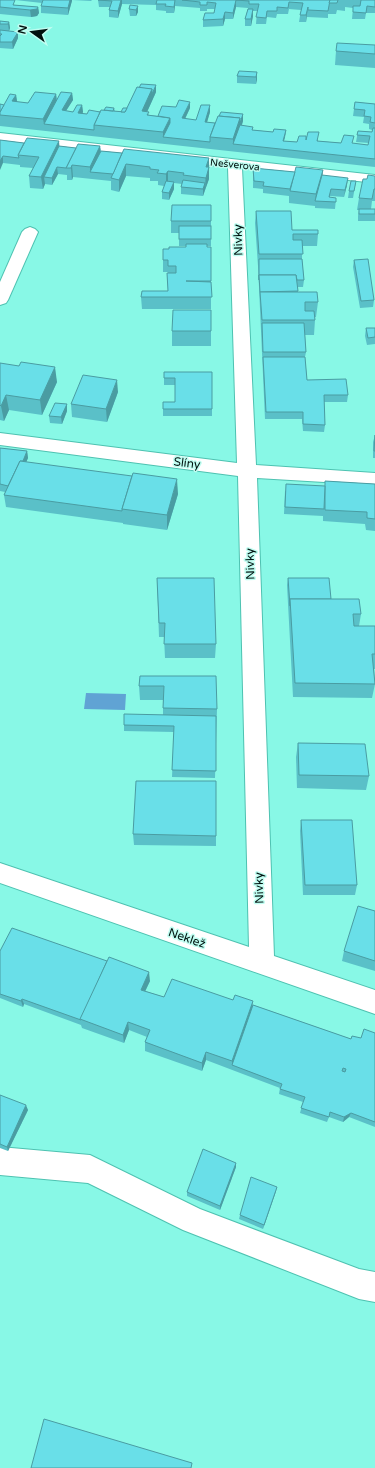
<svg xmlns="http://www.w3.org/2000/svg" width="375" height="1468" font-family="'Varela Round',sans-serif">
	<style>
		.water { fill: #60a3d4 }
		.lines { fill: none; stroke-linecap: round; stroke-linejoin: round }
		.minor-casing { stroke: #4ec2b1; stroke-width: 2 }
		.minor { fill: #fff; fill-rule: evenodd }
		.wall { fill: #5ac0c8 }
		.shaded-wall { fill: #4a9ca2 }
		.building { fill: #69dfe8; stroke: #4a9ca2; fill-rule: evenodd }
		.labels { text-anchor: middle; stroke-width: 3; stroke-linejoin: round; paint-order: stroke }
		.far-street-label { font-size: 10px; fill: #00120f; stroke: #bffdf1 }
		.street-label { font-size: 12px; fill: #00120f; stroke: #bffdf1 }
	</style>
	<rect width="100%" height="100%" fill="#88f8e6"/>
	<polygon class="water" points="86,693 126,694 125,710 84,709"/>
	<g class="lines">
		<defs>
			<g id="minor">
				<polygon points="0,133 375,175 375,183 242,168 256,465 375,473 375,485 257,478 274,956 375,990 375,1014 0,883 0,863 249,947 238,476 0,445 0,433 237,463 228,167 0,141"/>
				<polygon points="30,227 35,229 38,232 8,300 6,303 0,305 0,282 22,232 25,229"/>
				<polygon points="0,1147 90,1155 200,1209 359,1269 375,1272 375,1302 359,1299 183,1230 88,1183 0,1175"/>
			</g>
		</defs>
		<use href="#minor" class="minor-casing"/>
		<use href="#minor" class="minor"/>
	</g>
	<g class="wall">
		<polygon points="0,0 15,5 38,7 39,13 37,16 31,17 0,14"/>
		<polygon points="15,0 92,0 91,1 72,0 68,15 41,13 41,6 42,3"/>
		<polygon points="98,0 375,0 375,13 366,13 365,19 352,19 353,8 345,7 345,11 337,10 336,14 328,14 328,18 307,17 307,14 306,22 299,22 301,10 289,9 288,14 277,14 276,18 267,17 266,24 256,24 257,11 253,11 253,16 251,26 245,26 245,19 248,8 236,7 233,19 225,19 223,26 203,27 203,20 214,13 215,9 207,9 207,11 200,11 200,8 175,6 174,13 166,13 166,11 156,10 156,5 122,4 118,18 109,17 109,10 110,7 99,7"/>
		<polygon points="138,6 138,12 136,16 130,16 129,9"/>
		<polygon points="0,21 9,22 10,28 9,31 18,32 18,38 13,49 0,48"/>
		<polygon points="375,45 375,68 335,65 336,51"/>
		<polygon points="257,72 257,79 256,84 237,83 237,76"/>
		<polygon points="137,87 156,92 147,112 149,115 158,116 190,108 185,119 196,120 210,112 207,122 215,123 243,114 243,121 242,125 253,130 273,132 286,130 285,137 284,141 297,142 306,140 318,139 318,141 353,144 368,145 369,143 356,142 358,131 372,132 372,130 369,129 369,124 363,123 364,117 353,116 355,102 375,104 375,167 0,126 0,104 4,105 16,95 17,102 28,103 56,94 57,99 72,93 73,100 66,111 73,112 82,105 83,112 82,114 87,114 114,108 115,111 121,112 127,108"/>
		<polygon points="0,140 24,143 59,141 59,146 76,148 100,146 101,151 122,153 209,158 209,179 203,196 181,194 181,187 182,184 174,183 174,189 169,200 162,199 162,192 164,186 158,185 158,181 150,181 150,178 126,176 119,192 111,190 111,181 73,177 72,180 67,180 67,175 58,174 52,185 45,184 43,189 30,188 29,176 33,168 20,167 20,165 3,163"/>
		<polygon points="253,168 295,172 323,170 322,175 347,185 344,197 330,196 330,197 336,198 335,209 315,208 315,206 289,203 289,196 263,193 263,189 253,188"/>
		<polygon points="375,176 375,201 372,201 371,209 375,209 375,221 358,221 358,216 359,210 357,210 359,198 367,179"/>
		<polygon points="356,181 353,198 348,198 349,191"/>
		<polygon points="211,205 211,246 207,246 207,247 211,247 211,309 142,309 141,297 168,291 167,273 168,273 168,272 163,272 163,260 169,249 186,247 186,246 179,246 179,233 171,233 171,221"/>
		<polygon points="256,211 292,230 318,234 317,246 302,246 302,259 304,280 303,287 298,287 298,292 318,302 316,317 315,317 315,320 314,335 305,335 306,352 305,357 307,380 348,395 347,402 324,402 325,425 324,432 303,431 302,419 265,419 259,287 258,266 255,223"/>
		<polygon points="354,260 374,300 373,307 360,308 353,267"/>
		<polygon points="366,328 375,328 375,344 367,345 365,336"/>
		<rect x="172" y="331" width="39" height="15"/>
		<polygon points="0,363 57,382 42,415 9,410 4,421 0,420"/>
		<polygon points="164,372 212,372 212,416 163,416 163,402 175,402 175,385 164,385"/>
		<polygon points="118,392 107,422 72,417 71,404"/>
		<polygon points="67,404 67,411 62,424 50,423 49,416"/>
		<polygon points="375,435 375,458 373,458 373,442"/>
		<polygon points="0,448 27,451 28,458 26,462 178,494 167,530 123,524 123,523 6,507 4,495 5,492 0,491"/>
		<polygon points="325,481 375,484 375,531 366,530 365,524 323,521 323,515 323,516 284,514 285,491 325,486"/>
		<polygon points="157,578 216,644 215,658 165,658 164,637 159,637"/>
		<polygon points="288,578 331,599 361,614 359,626 375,626 375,669 374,669 375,684 372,698 293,697 287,585"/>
		<polygon points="140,676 217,709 215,778 172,777 174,732 124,731 124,725 163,715 163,700 140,700 139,686"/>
		<polygon points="298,743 369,776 366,790 297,788 296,757"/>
		<polygon points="301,820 357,885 355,895 303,895 300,831"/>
		<polygon points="133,834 216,836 216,846 134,845"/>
		<polygon points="375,911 375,971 342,961 344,951"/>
		<polygon points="0,951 150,981 145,991 164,997 233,1000 253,1005 351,1039 361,1038 375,1033 375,1127 349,1117 343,1122 329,1117 327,1122 300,1113 303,1102 279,1094 280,1088 206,1060 202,1071 145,1051 145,1042 147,1037 129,1030 124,1043 82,1028 81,1025 24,1004 23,1007 0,998"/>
		<polygon points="0,1095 28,1110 8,1151 0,1148"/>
		<polygon points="236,1163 236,1167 220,1210 187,1196 187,1192"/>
		<polygon points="276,1191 263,1229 239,1219 240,1215"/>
	</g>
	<g class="shaded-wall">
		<polygon points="70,0 72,0 72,1 68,15 68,8"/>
		<polygon points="121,0 122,0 122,4 118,18 118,11"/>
		<polygon points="175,0 175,6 174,13 174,7"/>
		<polygon points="236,0 236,7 233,19 233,13"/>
		<polygon points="138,6 138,12 136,16 136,10"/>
		<polygon points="38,7 39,13 37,16 31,17 30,10"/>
		<polygon points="308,7 307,14 306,22 306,15"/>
		<polygon points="253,9 253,16 251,26 251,19"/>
		<polygon points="225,12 225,19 223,26 223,19"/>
		<polygon points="9,22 10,28 9,31 8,24"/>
		<polygon points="18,32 18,38 13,49 12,42"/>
		<polygon points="257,72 257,79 256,84 256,77"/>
		<polygon points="156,85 156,92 152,101 152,94"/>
		<polygon points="152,89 152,101 142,123 142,111"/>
		<polygon points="72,93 73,100 62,117 62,110"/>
		<polygon points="56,94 57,106 44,124 43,119"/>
		<polygon points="16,95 18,107 12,101"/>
		<polygon points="190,102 190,108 182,125 182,118"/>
		<polygon points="82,105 83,112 79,120 78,113"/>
		<polygon points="210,105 210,112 205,129 205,122"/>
		<polygon points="243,114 243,121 240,130 240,123"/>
		<polygon points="170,118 170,129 163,137 163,132"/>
		<polygon points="240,118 240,130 233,144 233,139"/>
		<polygon points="286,130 285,137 282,147 283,141"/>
		<polygon points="59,141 60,153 44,177 45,184 43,189 41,177"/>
		<polygon points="100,146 101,158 90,172 90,179 90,167"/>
		<polygon points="3,156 3,163 0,170 0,161"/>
		<polygon points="209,158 209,179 205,190 206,167"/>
		<polygon points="126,164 126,176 119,192 119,180"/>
		<polygon points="72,165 73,177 72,180 71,168"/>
		<polygon points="57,167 58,174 52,185 52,178"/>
		<polygon points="323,170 322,182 315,201 316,194"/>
		<polygon points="168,171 168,183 166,186 166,174"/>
		<polygon points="348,178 347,185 344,197 345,190"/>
		<polygon points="174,182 174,189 169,200 169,193"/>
		<polygon points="205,183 205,190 203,196 203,189"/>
		<polygon points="55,367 57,382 42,415 40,400"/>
		<polygon points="117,380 118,392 107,422 106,409"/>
		<polygon points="6,395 9,410 4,421 1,406"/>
		<polygon points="67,404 67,411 62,424 61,417"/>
		<polygon points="27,451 28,458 13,493 12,486"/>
		<polygon points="177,479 178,494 167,530 167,515"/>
		<polygon points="149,972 150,981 142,998 141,990"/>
		<polygon points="22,999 24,1004 23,1007 21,1001"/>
		<polygon points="253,1001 252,1010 232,1065 232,1070 232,1061"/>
		<polygon points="128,1022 129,1030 124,1043 123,1035"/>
		<polygon points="206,1052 206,1060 202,1071 202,1063"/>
		<polygon points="26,1105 28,1110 8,1151 7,1147"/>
		<polygon points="351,1113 349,1117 343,1122 344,1117"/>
		<polygon points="236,1163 236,1167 220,1210 220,1206"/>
		<polygon points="277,1187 276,1191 263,1229 264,1225"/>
	</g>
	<g class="building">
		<polygon points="0,0 15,0 13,5 38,7 37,9 30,10 0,7"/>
		<polygon points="43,0 70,0 68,8 41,6"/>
		<polygon points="98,0 121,0 118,11 109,10 112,1"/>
		<polygon points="157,0 175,0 174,7 165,6 166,4 156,4"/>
		<polygon points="182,0 330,0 328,11 308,10 308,7 306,15 300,15 303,3 289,2 288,8 277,7 277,11 267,11 266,18 256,17 259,4 249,4 249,1 236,0 233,13 225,12 223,19 203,20 205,13 214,13 216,3 207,2 207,5 200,5 200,2"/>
		<polygon points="330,0 338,0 337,3 329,3"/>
		<polygon points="361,0 375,0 375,7 367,6 366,13 353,12 353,6 360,6"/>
		<polygon points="130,5 138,6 136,10 129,9"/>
		<polygon points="248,9 253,9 251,19 245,19"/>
		<polygon points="0,21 9,22 8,24 0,24"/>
		<polygon points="0,30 18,32 12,42 0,42 0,36 2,34 0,34"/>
		<polygon points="337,43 375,45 375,54 336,51"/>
		<polygon points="239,71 257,72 256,77 237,76"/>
		<polygon points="141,84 156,85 152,94 152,89 139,88"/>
		<polygon points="137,87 152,89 142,111 149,112 147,115 170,118 163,132 94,125 101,110 125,112"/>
		<polygon points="35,92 56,94 43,119 0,115 0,112 10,94 16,95 12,101 28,103"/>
		<polygon points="61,92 72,93 62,110 73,112 77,105 82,105 78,113 87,114 89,110 100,112 94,125 94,130 44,124"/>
		<polygon points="179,100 190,102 182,118 196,120 201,105 210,105 205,122 215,123 210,137 210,142 163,137 170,123 170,118 158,116 162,106 176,107"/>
		<polygon points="355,102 375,104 375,123 370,122 371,117 364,116 365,110 354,109"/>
		<polygon points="0,104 4,105 0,112"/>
		<polygon points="106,107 114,108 113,111 104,110"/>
		<polygon points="123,108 127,108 125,112 121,112"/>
		<polygon points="221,112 243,114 240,123 240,118 219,116"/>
		<polygon points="218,116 240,118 233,139 210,137"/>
		<polygon points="240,125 253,127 252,130 273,132 274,129 286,130 283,141 297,142 299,136 306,136 306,140 308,132 319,132 317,141 341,143 344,135 354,136 352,143 368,145 370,136 357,135 358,131 372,132 373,128 375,128 375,159 233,144"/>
		<polygon points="27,138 59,141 41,177 29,176 39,157 18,155"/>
		<polygon points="0,140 24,143 18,155 19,158 3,156 0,161"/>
		<polygon points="78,144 100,146 90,167 72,165 71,168 66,168"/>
		<polygon points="59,146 76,148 66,168 57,167 52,178 44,177"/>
		<polygon points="124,149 209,158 206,167 209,167 206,178 183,175 184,173 168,171 166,174 157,173 159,170 150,169 150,167 126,164 119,180 111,178"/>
		<polygon points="101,151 122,153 113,174 90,172"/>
		<polygon points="296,167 323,170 316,194 290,191"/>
		<polygon points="253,168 295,172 290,189 263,186 264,182 254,181"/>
		<polygon points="322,175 348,178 345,190 331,189 329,197 336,198 336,202 315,201"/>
		<polygon points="368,175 375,176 375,189 374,189 372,199 359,198 363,179 367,179"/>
		<polygon points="183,180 205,183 203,189 181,187"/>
		<polygon points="166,181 174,182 169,193 162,192"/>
		<polygon points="351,181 356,181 354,191 349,191"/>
		<polygon points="172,205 211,205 211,221 171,221"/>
		<rect x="359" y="209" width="16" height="5"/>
		<polygon points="256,211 291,211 292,230 318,230 318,234 293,234 293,240 302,240 303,254 259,254"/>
		<rect x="179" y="226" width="32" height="13"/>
		<polygon points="186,244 207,244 207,247 211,247 211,281 186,281 211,282 212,297 141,297 142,291 168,291 167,273 176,273 176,266 168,266 168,260 163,260 163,249 169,249 169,247 186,247"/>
		<polygon points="259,259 302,259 304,280 297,280 296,275 259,275 259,280"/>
		<polygon points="368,259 374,300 361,301 354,260"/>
		<polygon points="259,275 296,275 298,291 260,292"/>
		<polygon points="260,292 317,292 318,302 305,302 305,311 314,311 315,320 262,320"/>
		<polygon points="173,310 211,310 211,331 172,331"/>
		<polygon points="262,323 304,323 306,352 263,352"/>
		<polygon points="366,328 375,328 375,337 368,338"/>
		<polygon points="263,357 305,357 307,380 346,379 348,395 324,395 325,425 303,424 303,412 266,412"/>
		<polygon points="21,362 55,367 40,400 6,395 1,406 0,405 0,363 19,366"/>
		<polygon points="164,372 212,372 212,409 163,409 163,402 175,402 175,378 164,378"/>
		<polygon points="83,375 117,380 106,409 71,404"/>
		<polygon points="55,403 67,404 61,417 49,416"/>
		<polygon points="375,435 375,451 374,451"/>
		<polygon points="0,448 27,451 23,461 20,461 8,486 0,484"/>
		<polygon points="20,461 132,476 122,509 122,511 4,495"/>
		<polygon points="133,473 177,479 167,515 122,509"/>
		<polygon points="325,481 375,484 375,519 367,518 367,512 325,510"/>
		<polygon points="286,484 325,486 324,509 285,507"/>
		<polygon points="157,578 214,578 216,644 164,644 165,623 159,623"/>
		<polygon points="288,578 329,578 331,599 290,599 290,606"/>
		<polygon points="290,599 359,599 361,614 353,614 354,626 375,626 375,654 372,654 375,684 295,683"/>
		<polygon points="140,676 216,676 217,709 163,708 164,686 139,686"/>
		<polygon points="124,714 216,716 216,771 172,770 174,726 124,725"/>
		<polygon points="298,743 365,744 369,776 299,775"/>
		<polygon points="136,781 216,781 216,836 133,834"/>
		<polygon points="301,820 352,820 357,885 305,885"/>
		<polygon points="358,906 375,911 375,961 344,951"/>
		<polygon points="12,928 107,961 81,1020 22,999 21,1001 0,994 0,951"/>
		<polygon points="109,957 149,972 141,990 164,997 172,979 233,1000 235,995 253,1001 232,1061 206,1052 202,1063 145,1042 150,1030 128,1022 123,1035 80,1019"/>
		<path d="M253,1005l98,34 1,-3 9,2 3,-9 11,4v89l-24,-9 -7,4 -14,-5 -1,5 -28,-9 4,-11 -25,-8 2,-5 -50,-19zM343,1068l3,1 -1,3 -3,-1z"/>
		<polygon points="0,1095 26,1105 7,1147 0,1144"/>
		<polygon points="203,1149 236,1163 220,1206 187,1192"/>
		<polygon points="251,1177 277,1187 264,1225 240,1215"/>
		<polygon points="44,1419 192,1463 191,1468 31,1468"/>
	</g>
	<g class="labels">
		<g class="far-street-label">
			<text transform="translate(235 164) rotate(6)" y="4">Nešverova</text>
		</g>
		<g class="street-label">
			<text transform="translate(238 240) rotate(-92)" y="4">Nivky</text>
			<text transform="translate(187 463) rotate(7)" y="4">Slíny</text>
			<text transform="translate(250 564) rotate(-92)" y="4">Nivky</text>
			<text transform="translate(259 888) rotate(-92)" y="4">Nivky</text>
			<text transform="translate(187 938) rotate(19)" y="4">Neklež</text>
		</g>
	</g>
	<g transform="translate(32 32) rotate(284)" stroke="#bffdf1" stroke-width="3" paint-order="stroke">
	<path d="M0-3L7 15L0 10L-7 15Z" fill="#00120f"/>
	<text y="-6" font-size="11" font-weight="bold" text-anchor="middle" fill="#00120f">N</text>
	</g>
</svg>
